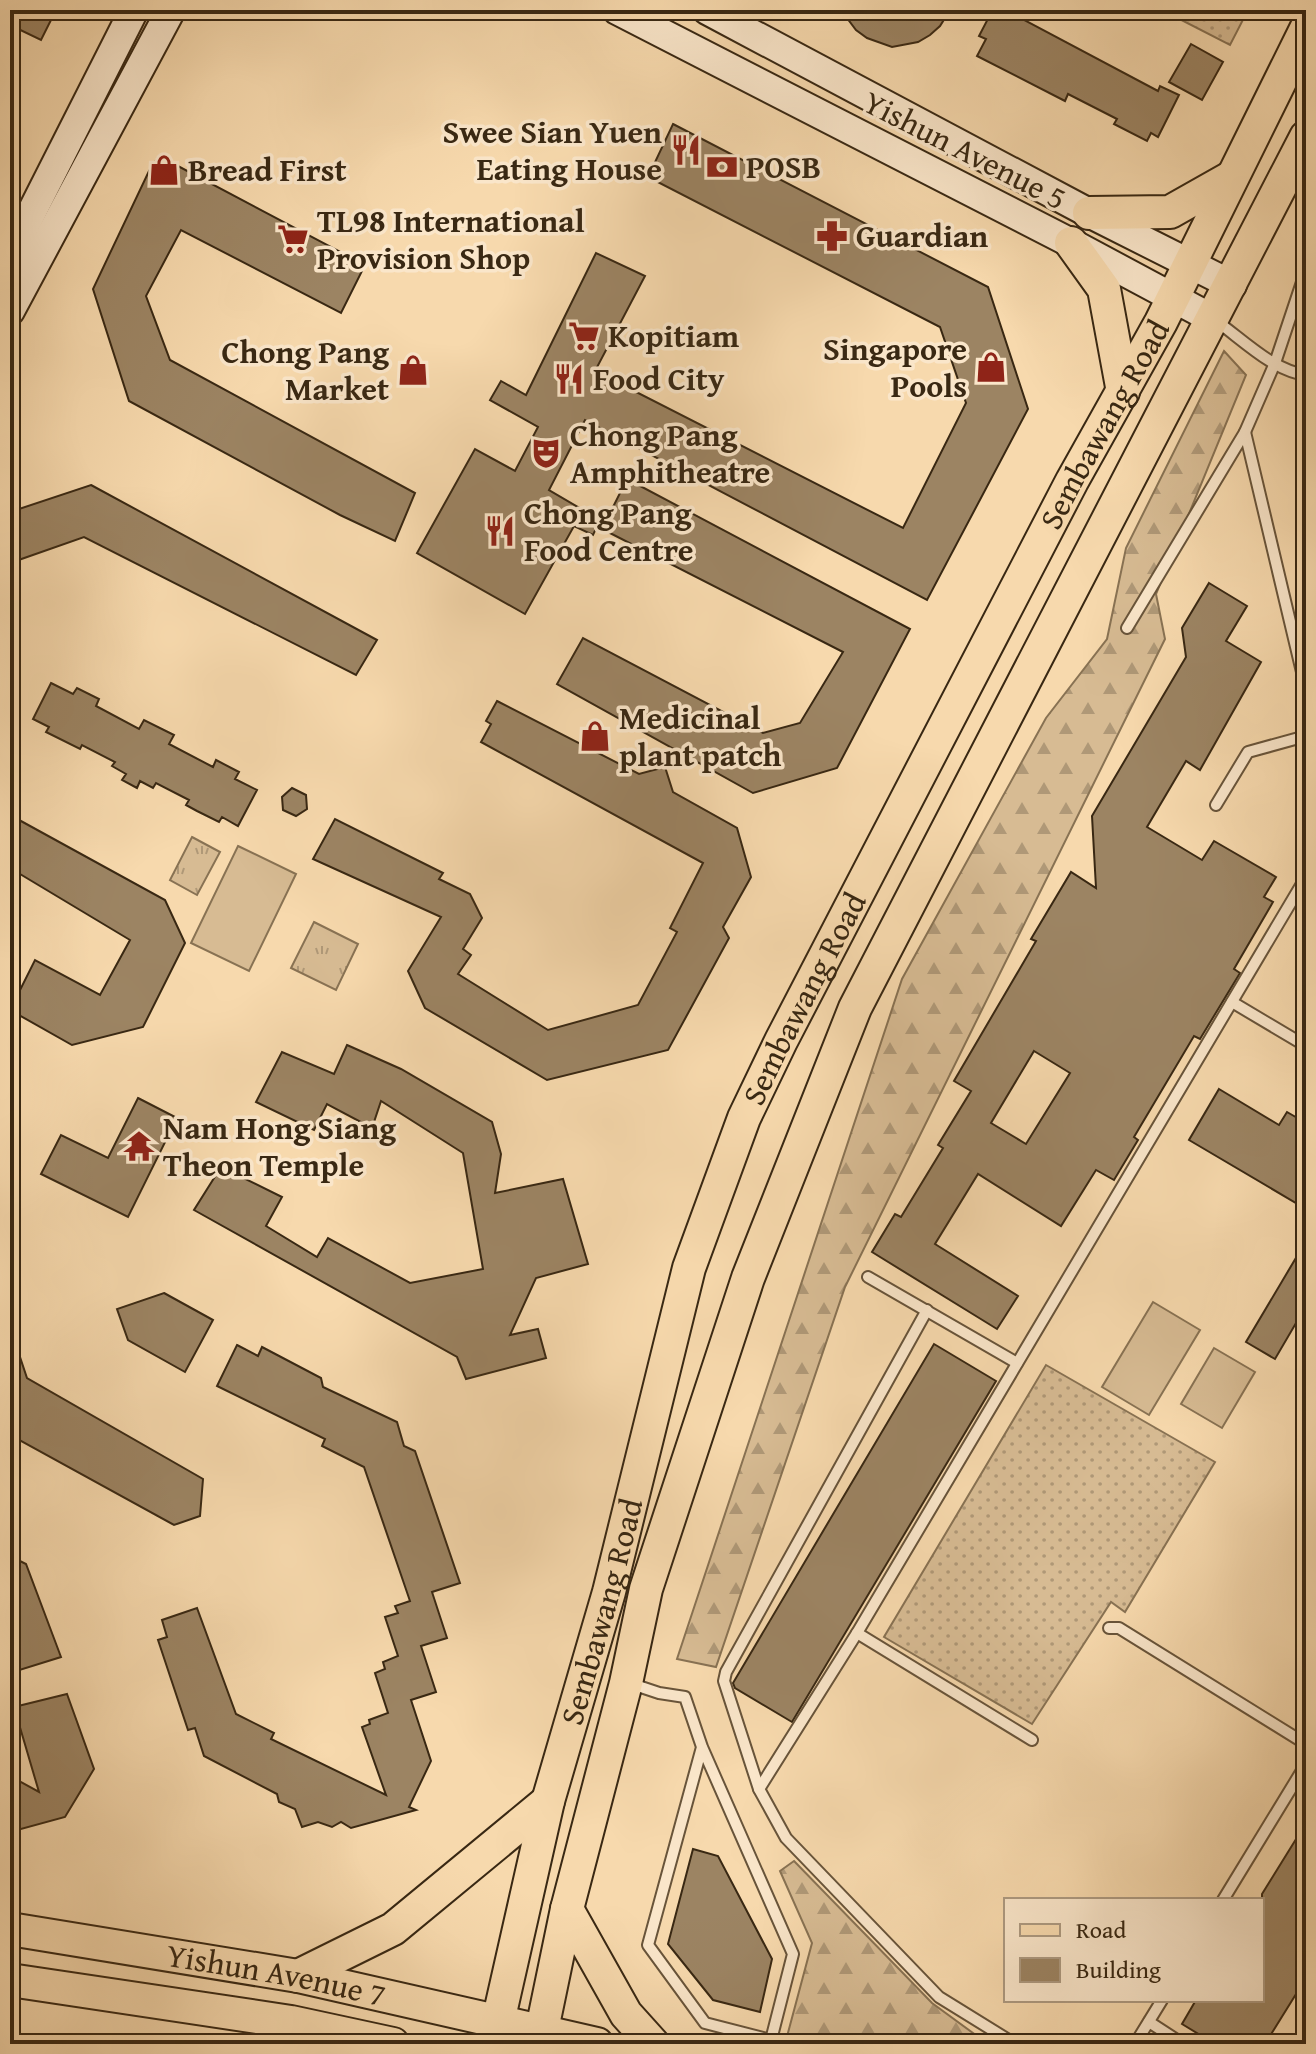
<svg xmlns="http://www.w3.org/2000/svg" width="1316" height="2054" font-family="'Gentium Book Plus',serif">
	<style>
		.grass { fill: url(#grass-dots); stroke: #887253; stroke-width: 2 }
		.forest { fill: url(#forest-firs); stroke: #887253; stroke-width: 2 }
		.park { fill: url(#park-tufts); stroke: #887253; stroke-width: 2 }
		.garden { fill: #d7bb93; stroke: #887253; stroke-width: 2 }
		.building { fill: #9c8463; stroke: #392813; stroke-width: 2; fill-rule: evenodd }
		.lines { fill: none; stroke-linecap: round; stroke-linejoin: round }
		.lane-casing { stroke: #68543a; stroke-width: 14 }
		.secondary-casing { stroke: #392813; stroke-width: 32 }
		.primary-casing { stroke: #392813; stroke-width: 36 }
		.lane { stroke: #fae6ca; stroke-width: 10 }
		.secondary { stroke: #fae6ca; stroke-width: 28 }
		.primary { stroke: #f7d9ad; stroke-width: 32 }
		.labels { text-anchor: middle; stroke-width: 7; stroke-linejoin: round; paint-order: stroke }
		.poi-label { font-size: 32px; font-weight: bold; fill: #392813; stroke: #fae6ca; text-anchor: start }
		.street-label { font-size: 32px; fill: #392813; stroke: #fae6ca }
	</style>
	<defs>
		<pattern id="grass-dots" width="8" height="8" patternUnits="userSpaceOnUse" patternTransform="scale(2)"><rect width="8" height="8" fill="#d7bb93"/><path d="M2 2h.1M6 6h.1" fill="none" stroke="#af9877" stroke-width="1.8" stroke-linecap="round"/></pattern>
		<pattern id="forest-firs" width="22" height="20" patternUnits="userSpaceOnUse" patternTransform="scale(2)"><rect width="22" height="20" fill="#d7bb93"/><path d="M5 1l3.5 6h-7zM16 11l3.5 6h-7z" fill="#af9877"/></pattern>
		<pattern id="park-tufts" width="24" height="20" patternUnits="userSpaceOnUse" patternTransform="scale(2)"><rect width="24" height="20" fill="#d7bb93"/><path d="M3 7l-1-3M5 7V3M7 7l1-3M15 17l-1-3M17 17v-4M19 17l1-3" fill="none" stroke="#af9877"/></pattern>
	</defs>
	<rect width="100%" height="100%" fill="#f7d9ad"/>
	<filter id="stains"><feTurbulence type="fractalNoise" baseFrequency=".0025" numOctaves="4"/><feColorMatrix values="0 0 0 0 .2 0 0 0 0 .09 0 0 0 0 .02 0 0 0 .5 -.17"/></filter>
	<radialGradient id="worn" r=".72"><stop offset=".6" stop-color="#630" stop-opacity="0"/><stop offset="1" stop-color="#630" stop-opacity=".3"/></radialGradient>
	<g class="grass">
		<polygon points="1162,10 1248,10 1230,45"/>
		<polygon points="1046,1365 1215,1462 1125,1612 1111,1602 1032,1724 884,1637"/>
	</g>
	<g class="forest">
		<polygon points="1224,351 1246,375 1156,594 1165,639 845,1287 716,1667 677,1659 902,979 1046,718 1107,639 1126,548"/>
		<polygon points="794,1861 932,2003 988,2044 785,2044 812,1943 780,1871"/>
	</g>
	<g class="park">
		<polygon points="192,837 220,852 197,895 170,880"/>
		<polygon points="314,922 358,944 336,990 291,968"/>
	</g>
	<g class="garden">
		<polygon points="238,846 296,874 249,971 191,943"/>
		<polygon points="1153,1302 1200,1330 1149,1415 1102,1387"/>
		<polygon points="1214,1348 1255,1372 1222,1428 1181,1404"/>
	</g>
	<g class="building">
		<polygon points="10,10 56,10 41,40 10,25"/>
		<polygon points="841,10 950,10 940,26 930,35 918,42 892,47 867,38 856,30"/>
		<polygon points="992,11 1006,18 1009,12 1158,91 1160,86 1179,95 1158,137 1151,133 1147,141 1114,124 1117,119 1068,94 1065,101 977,56 986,39 979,36"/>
		<polygon points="1191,44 1223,62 1202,100 1169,82"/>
		<polygon points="673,124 988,287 1028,409 927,600 585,420 549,490 600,520 593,535 574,526 525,614 417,553 475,449 515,471 538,427 490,400 501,381 526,395 596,253 645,276 595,371 903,528 966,403 940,327 648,177"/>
		<polygon points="159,156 365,265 341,313 181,230 146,296 170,360 415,493 395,541 340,515 129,401 93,289 149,171"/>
		<polygon points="627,479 910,629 837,768 753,793 557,684 583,638 763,733 800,723 843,652 602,529"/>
		<polygon points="91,485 377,640 356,675 84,537 10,563 10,512"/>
		<path d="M1209,583l38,23 -21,35 35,21 -61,108 -14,-9 -39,66 55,33 12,-19 62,36 -12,20 9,5 -39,67 6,4 -40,66 -6,-3 -60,101 4,3 -24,40 -18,-10 -35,56 -83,-52 -43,70 83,52 -21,33 -125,-77 23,-38 6,3 42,-69 -5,-3 33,-54 -17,-10 82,-140 -5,-2 40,-67 25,16 -4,-72 94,-159 -4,-29zM1034,1051l36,22 -44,71 -35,-21z"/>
		<polygon points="51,683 73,694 77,688 99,699 96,706 139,729 144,720 174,735 169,744 213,767 216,760 239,772 235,779 257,790 238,826 222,817 219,822 197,811 186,805 189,800 156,783 153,788 140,781 137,788 122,780 126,774 112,766 115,762 82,745 80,749 46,732 49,727 33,719"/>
		<polygon points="497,701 639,774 665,767 673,792 737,828 751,877 723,927 729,938 668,1050 547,1080 425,1008 408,971 441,917 313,859 335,819 443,873 439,879 470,894 482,918 463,949 471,955 458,974 548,1030 638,1005 677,932 670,928 703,863 481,742 491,724 486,721"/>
		<polygon points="292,788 306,795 307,809 296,816 283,810 282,797"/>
		<polygon points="10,815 165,900 185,943 143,1027 72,1045 10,1010 35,960 100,995 130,940 10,868"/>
		<polygon points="347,1045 401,1069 492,1122 501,1154 495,1193 563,1179 588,1264 536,1278 510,1335 538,1329 546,1358 466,1379 457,1357 194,1210 221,1167 282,1197 266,1226 317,1257 328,1238 410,1283 483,1269 463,1153 381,1101 372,1128 327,1104 314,1130 256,1102 282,1052 334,1074"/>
		<polygon points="1219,1089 1279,1125 1287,1112 1306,1123 1306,1209 1189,1140"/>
		<polygon points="138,1098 177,1118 128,1217 41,1174 61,1135 108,1158"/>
		<polygon points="1306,1241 1306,1306 1275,1359 1246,1342"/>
		<polygon points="164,1293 213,1320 185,1372 128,1340 117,1309"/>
		<polygon points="10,1336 13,1336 27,1378 203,1479 200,1516 174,1525 10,1435"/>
		<polygon points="934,1344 996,1381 792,1722 735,1688 733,1683"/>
		<polygon points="237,1345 258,1356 262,1347 321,1378 323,1387 397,1422 404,1446 415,1451 460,1583 432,1592 447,1638 421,1646 436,1692 411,1700 431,1761 409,1807 416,1810 351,1828 341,1822 332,1827 318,1822 302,1827 295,1809 279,1802 277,1794 204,1756 195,1728 188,1730 158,1640 167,1637 162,1620 197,1608 236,1714 274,1733 271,1739 386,1795 362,1727 370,1724 369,1720 388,1713 375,1673 385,1669 383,1662 398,1656 385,1617 398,1613 395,1606 410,1601 364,1467 322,1446 325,1439 217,1386"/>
		<polygon points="10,1556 26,1564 61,1657 10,1673"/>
		<polygon points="67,1694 94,1769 65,1817 10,1832 10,1776 39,1792 14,1707"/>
		<polygon points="1306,1823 1306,1978 1265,2044 1215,2044 1182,2024 1196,2000 1262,2000 1262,1894"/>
		<polygon points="693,1849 718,1856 772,1959 760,2012 713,2000 668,1944"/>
	</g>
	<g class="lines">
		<defs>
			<g id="lane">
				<path d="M1215,320c27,19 58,51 91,55"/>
				<polyline points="1245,432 1306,689"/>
				<polyline points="1127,628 1245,432 1275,363 1306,270"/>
				<polyline points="1216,805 1248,752 1306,736"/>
				<polyline points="1232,1002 1306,1046"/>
				<polyline points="868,1277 1017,1363"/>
				<polyline points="927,1310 726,1672 724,1681 759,1789 786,1838 939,1997 1015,2044"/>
				<polyline points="1109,1628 1119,1628 1306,1744"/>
				<polyline points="857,1633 1032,1740"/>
				<polyline points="632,1684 659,1693 685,1697 702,1747 793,1954 771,2040 705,2023 648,1945 702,1747"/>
				<polyline points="759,1789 857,1633 1306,877"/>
				<polyline points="1223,1900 1306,1764"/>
				<polyline points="1149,2022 1183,2044"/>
				<polyline points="1135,2044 1162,2000"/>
			</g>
			<g id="secondary">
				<polyline points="617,10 1071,243 1213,319"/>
				<polyline points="707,10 1089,213 1232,285"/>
				<polyline points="10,255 134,10"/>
				<polyline points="10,311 171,10"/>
			</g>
			<g id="primary">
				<polyline points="1089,213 1170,212 1232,177"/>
				<polyline points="1071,243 1104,289 1123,392"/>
				<polyline points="567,1909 626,2014 653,2044"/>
				<path id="s1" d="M10,1929l288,47 299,68"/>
				<polyline points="298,1976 393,1929 548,1801"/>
				<polyline points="10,1980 291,2022 393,2044"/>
				<path id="s2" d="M493,2044l55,-243 61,-209 80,-324 55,-150 37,-77 291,-560 89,-159 145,-293"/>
				<polyline points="539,2044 567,1909 626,1683 646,1589 748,1278 855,1008 1306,137"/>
			</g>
		</defs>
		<use href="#lane" class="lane-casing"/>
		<use href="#secondary" class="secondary-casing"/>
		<use href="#primary" class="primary-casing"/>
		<use href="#lane" class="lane"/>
		<use href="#secondary" class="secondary"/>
		<use href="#primary" class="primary"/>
	</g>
	<defs>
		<symbol id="restaurant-bare" viewBox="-9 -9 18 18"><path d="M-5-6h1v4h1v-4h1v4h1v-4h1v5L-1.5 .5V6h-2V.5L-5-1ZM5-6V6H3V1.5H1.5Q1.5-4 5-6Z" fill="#8f2418" stroke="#fae6ca" stroke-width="2.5" paint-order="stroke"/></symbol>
		<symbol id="bank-bare" viewBox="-9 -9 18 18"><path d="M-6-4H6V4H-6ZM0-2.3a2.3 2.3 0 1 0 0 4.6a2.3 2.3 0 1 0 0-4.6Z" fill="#8f2418" stroke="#fae6ca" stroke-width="2.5" paint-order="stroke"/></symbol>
		<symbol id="shop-bare" viewBox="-9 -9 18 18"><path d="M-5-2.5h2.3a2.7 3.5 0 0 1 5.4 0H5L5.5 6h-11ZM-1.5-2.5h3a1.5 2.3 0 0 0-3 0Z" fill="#8f2418" stroke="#fae6ca" stroke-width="2.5" paint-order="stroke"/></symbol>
		<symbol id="pharmacy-bare" viewBox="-9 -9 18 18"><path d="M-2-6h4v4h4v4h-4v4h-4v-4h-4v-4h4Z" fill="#8f2418" stroke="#fae6ca" stroke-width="2.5" paint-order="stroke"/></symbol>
		<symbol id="supermarket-bare" viewBox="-9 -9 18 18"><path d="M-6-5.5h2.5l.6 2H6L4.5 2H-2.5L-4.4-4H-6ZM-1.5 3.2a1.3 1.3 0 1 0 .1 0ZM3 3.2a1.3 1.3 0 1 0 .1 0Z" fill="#8f2418" stroke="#fae6ca" stroke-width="2.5" paint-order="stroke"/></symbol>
		<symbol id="theatre-bare" viewBox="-9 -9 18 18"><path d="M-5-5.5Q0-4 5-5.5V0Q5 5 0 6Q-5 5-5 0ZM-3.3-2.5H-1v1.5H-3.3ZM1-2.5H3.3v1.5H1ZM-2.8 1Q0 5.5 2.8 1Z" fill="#8f2418" stroke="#fae6ca" stroke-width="2.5" paint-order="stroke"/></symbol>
		<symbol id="temple-bare" viewBox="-9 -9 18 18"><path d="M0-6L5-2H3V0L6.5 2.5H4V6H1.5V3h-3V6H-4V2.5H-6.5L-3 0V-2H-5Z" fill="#8f2418" stroke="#fae6ca" stroke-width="2.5" paint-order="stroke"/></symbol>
	</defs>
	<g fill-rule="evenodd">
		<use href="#restaurant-bare" x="664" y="128" width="44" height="44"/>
		<use href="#bank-bare" x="700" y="145" width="44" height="44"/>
		<use href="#shop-bare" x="142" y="148" width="44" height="44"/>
		<use href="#pharmacy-bare" x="810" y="214" width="44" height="44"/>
		<use href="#supermarket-bare" x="271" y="217" width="44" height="44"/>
		<use href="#supermarket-bare" x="562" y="314" width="44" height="44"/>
		<use href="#shop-bare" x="969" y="345" width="44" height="44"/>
		<use href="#shop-bare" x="391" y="348" width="44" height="44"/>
		<use href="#restaurant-bare" x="547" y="357" width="44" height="44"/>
		<use href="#theatre-bare" x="524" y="431" width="44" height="44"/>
		<use href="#restaurant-bare" x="478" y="509" width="44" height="44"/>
		<use href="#shop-bare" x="573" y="714" width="44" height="44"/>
		<use href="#temple-bare" x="117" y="1124" width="44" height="44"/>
	</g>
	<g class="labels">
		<g class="poi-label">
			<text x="662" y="143" text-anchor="end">Swee Sian Yuen<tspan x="662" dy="37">Eating House</tspan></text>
			<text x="746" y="178">POSB</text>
			<text x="188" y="181">Bread First</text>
			<text x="317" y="232">TL98 International<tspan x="317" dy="37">Provision Shop</tspan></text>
			<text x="856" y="247">Guardian</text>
			<text x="608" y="347">Kopitiam</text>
			<text x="967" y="360" text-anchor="end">Singapore<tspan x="967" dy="37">Pools</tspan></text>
			<text x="389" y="363" text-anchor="end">Chong Pang<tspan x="389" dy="37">Market</tspan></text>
			<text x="593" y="390">Food City</text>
			<text x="570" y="446">Chong Pang<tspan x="570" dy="37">Amphitheatre</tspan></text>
			<text x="524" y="524">Chong Pang<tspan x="524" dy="37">Food Centre</tspan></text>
			<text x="619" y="729">Medicinal<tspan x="619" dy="37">plant patch</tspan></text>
			<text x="163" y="1139">Nam Hong Siang<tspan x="163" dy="37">Theon Temple</tspan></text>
		</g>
		<g class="street-label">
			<text transform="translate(965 150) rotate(27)" y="11">Yishun Avenue 5</text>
			<text dy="11" stroke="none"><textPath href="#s2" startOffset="1742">Sembawang Road</textPath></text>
			<text dy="11" stroke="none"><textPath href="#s2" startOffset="1094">Sembawang Road</textPath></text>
			<text dy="11" stroke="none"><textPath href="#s2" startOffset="446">Sembawang Road</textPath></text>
			<text dy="11" stroke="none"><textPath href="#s1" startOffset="270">Yishun Avenue 7</textPath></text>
		</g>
	</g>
	<rect width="1316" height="2054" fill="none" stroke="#f7d9ad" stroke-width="40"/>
	<rect x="12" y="12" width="1292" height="2030" fill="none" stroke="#392813" stroke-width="4"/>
	<rect x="20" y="20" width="1276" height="2014" fill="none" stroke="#392813" stroke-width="2"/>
	<rect x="1004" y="1898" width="260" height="104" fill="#fae6ca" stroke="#ad9a81" stroke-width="2"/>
	<rect x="1020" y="1924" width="40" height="12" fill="#f7d9ad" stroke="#ad9a81" stroke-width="2"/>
	<text x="1076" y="1938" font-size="24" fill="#392813">Road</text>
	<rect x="1020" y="1958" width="40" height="24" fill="#9c8463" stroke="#ad9a81" stroke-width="2"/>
	<text x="1076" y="1978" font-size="24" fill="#392813">Building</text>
	<rect width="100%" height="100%" filter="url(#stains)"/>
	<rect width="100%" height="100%" fill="url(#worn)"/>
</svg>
